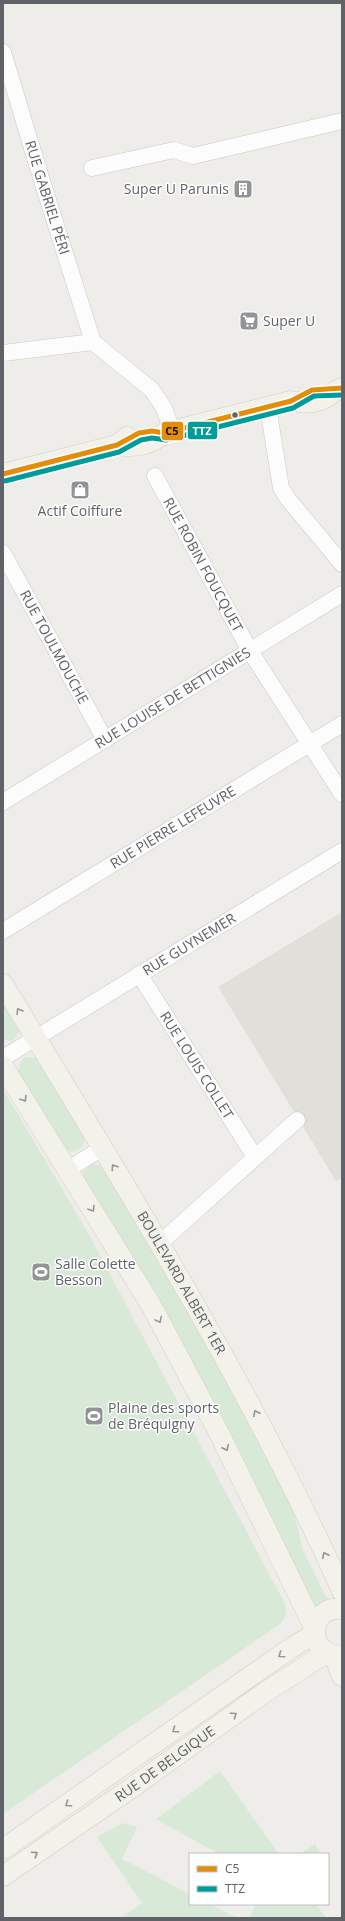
<svg xmlns="http://www.w3.org/2000/svg" width="345" height="1921" font-family="'Open Sans',sans-serif">
	<style>
		.education { fill: #e1dfda }
		.green { fill: #d9e9d7 }
		.lines { fill: none; stroke-linecap: round; stroke-linejoin: round }
		.minor-casing { stroke: #c9c9c9; stroke-width: 17 }
		.major-casing { stroke: #d4ceba; stroke-width: 21 }
		.minor { stroke: #fcfcfc; stroke-width: 16 }
		.major { stroke: #f3f2ea; stroke-width: 20 }
		.bus-1-casing { stroke: #fff; stroke-width: 8 }
		.bus-2-casing { stroke: #fff; stroke-width: 8 }
		.bus-1 { stroke: #e48d0a; stroke-width: 5 }
		.bus-2 { stroke: #009c99; stroke-width: 5 }
		.oneway { stroke: #939495 }
		.bus-dot { fill: #5f6267; stroke: #fff; stroke-width: 1.5 }
		.labels { text-anchor: middle; stroke-width: 3; stroke-linejoin: round; paint-order: stroke }
		.poi-label { font-size: 14px; fill: #5f6267; stroke: #fff; text-anchor: start }
		.street-label { font-size: 14px; fill: #5f6267; stroke: #fff }
		.line-badge { stroke: #fff; stroke-width: 1.5 }
		.badge-label { font-size: 11px; text-anchor: middle; font-weight: bold; fill: #fff }
		.pale-badge-label { font-size: 11px; text-anchor: middle; font-weight: bold; fill: #111 }
	</style>
	<rect width="100%" height="100%" fill="#eeedea"/>
	<polygon class="education" points="342,912 342,1178 336,1181 218,987"/>
	<g class="green">
		<path d="M3,998c8,13 25,31 9,43l-9,-2z"/>
		<path d="M25,1057l12,1 47,76c1,11 -2,15 -12,18l-6,-3 -48,-76 2,-11z"/>
		<path d="M3,1089l83,140 199,375c2,8 1,14 -5,20l-277,190z"/>
		<polygon points="92,1164 99,1165 104,1170 195,1322 293,1508 303,1550 330,1605 321,1619 83,1178 83,1172"/>
		<polygon points="220,1771 279,1854 219,1854 156,1819"/>
		<polygon points="123,1823 137,1827 122,1859 190,1894 190,1904 210,1904 237,1918 121,1918 142,1903 97,1837"/>
		<polygon points="315,1844 321,1854 300,1854"/>
		<polygon points="256,1904 316,1904 326,1918 249,1918"/>
	</g>
	<g class="lines">
		<defs>
			<g id="minor">
				<path id="s1" d="M3,52l39,129 51,161"/>
				<polyline points="92,168 174,150 193,156 342,121"/>
				<polyline points="3,353 93,342 152,390 164,408 172,431"/>
				<polyline points="268,407 281,488 288,499 342,564"/>
				<path id="s2" d="M155,476l95,175 92,143"/>
				<path id="s3" d="M3,553l102,187"/>
				<path id="s4" d="M3,802l339,-208"/>
				<path id="s5" d="M3,931l339,-207"/>
				<path id="s6" d="M139,974l116,183"/>
				<path id="s7" d="M3,1058l339,-207"/>
				<polyline points="67,1170 102,1148"/>
				<polyline points="160,1243 297,1120"/>
			</g>
			<g id="major">
				<path d="M117,445c16,3 35,0 47,-12l127,-32c11,2 21,3 32,-2 8,-3 9,-8 19,-11"/>
				<polyline points="3,474 117,445 127,437"/>
				<path id="s8" d="M3,984c120,198 244,395 339,607"/>
				<polyline points="3,1066 151,1305 220,1435 314,1627"/>
				<path d="M342,1609c-33,-5 -39,46 0,47"/>
				<polyline points="334,1656 342,1676"/>
				<polyline points="3,1849 291,1648 314,1634"/>
				<path id="s9" d="M3,1876l127,-87 134,-96 62,-40"/>
			</g>
		</defs>
		<use href="#minor" class="minor-casing"/>
		<use href="#major" class="major-casing"/>
		<use href="#minor" class="minor"/>
		<use href="#major" class="major"/>
		<defs>
			<polyline id="bus-1" points="3,474 117,445 139,433 152,431 164,433 291,401 312,390 342,388"/>
			<polyline id="bus-2" points="5,481 119,452 141,440 152,438 166,440 293,408 314,396 342,395"/>
		</defs>
		<use href="#bus-1" class="bus-1-casing"/>
		<use href="#bus-2" class="bus-2-casing"/>
		<use href="#bus-1" class="bus-1"/>
		<use href="#bus-2" class="bus-2"/>
	</g>
	<defs><path id="oneway-chevron" d="M-2-3.5L2.5 0L-2 3.5" fill="none" stroke-width="1.6" stroke-linecap="round" stroke-linejoin="round"/></defs>
	<g class="oneway">
		<use href="#oneway-chevron" transform="translate(19 1011) rotate(-121)"/>
		<use href="#oneway-chevron" transform="translate(24 1099) rotate(58)"/>
		<use href="#oneway-chevron" transform="translate(114 1167) rotate(-123)"/>
		<use href="#oneway-chevron" transform="translate(92 1209) rotate(58)"/>
		<use href="#oneway-chevron" transform="translate(159 1320) rotate(62)"/>
		<use href="#oneway-chevron" transform="translate(256 1413) rotate(-117)"/>
		<use href="#oneway-chevron" transform="translate(226 1448) rotate(64)"/>
		<use href="#oneway-chevron" transform="translate(325 1555) rotate(-116)"/>
		<use href="#oneway-chevron" transform="translate(281 1655) rotate(145)"/>
		<use href="#oneway-chevron" transform="translate(234 1715) rotate(-35)"/>
		<use href="#oneway-chevron" transform="translate(175 1730) rotate(145)"/>
		<use href="#oneway-chevron" transform="translate(68 1804) rotate(145)"/>
		<use href="#oneway-chevron" transform="translate(35 1854) rotate(-34)"/>
	</g>
	<defs>
		<symbol id="building-square" viewBox="-11 -11 22 22"><rect x="-9" y="-9" width="18" height="18" rx="4" fill="#919395" stroke="#fff"/><path d="M-4-6H4V6H1V3H-1V6H-4ZM-2.5-4.3h1.7v1.8h-1.7ZM.8-4.3h1.7v1.8H.8ZM-2.5-1h1.7V.8h-1.7ZM.8-1h1.7V.8H.8Z" fill="#fff"/></symbol>
		<symbol id="supermarket-square" viewBox="-11 -11 22 22"><rect x="-9" y="-9" width="18" height="18" rx="4" fill="#919395" stroke="#fff"/><path d="M-6-5.5h2.5l.6 2H6L4.5 2H-2.5L-4.4-4H-6ZM-1.5 3.2a1.3 1.3 0 1 0 .1 0ZM3 3.2a1.3 1.3 0 1 0 .1 0Z" fill="#fff"/></symbol>
		<symbol id="shop-square" viewBox="-11 -11 22 22"><rect x="-9" y="-9" width="18" height="18" rx="4" fill="#919395" stroke="#fff"/><path d="M-5-2.5h2.3a2.7 3.5 0 0 1 5.4 0H5L5.5 6h-11ZM-1.5-2.5h3a1.5 2.3 0 0 0-3 0Z" fill="#fff"/></symbol>
		<symbol id="stadium-square" viewBox="-11 -11 22 22"><rect x="-9" y="-9" width="18" height="18" rx="4" fill="#919395" stroke="#fff"/><path d="M0-5a6.5 5 0 1 0 0 10a6.5 5 0 1 0 0-10ZM-3.5-1.8h7v3.6h-7Z" fill="#fff"/></symbol>
	</defs>
	<g fill-rule="evenodd">
		<use href="#building-square" x="232" y="178" width="22" height="22"/>
		<use href="#supermarket-square" x="238" y="310" width="22" height="22"/>
		<use href="#shop-square" x="69" y="479" width="22" height="22"/>
		<use href="#stadium-square" x="30" y="1261" width="22" height="22"/>
		<use href="#stadium-square" x="83" y="1405" width="22" height="22"/>
	</g>
	<circle class="bus-dot" cx="235" cy="415" r="3.5"/>
	<g class="labels">
		<g class="poi-label">
			<text x="229" y="194" text-anchor="end">Super U Parunis</text>
			<text x="263" y="326">Super U</text>
			<text x="80" y="516" text-anchor="middle">Actif Coiffure</text>
			<text x="55" y="1269">Salle Colette<tspan x="55" dy="16">Besson</tspan></text>
			<text x="108" y="1413">Plaine des sports<tspan x="108" dy="16">de Bréquigny</tspan></text>
		</g>
		<g class="street-label">
			<text dy="5" stroke="none"><textPath href="#s1" startOffset="152">RUE GABRIEL PÉRI</textPath></text>
			<text dy="5" stroke="none"><textPath href="#s2" startOffset="101">RUE ROBIN FOUCQUET</textPath></text>
			<text dy="5" stroke="none"><textPath href="#s3" startOffset="107">RUE TOULMOUCHE</textPath></text>
			<text dy="5" stroke="none"><textPath href="#s4" startOffset="199">RUE LOUISE DE BETTIGNIES</textPath></text>
			<text dy="5" stroke="none"><textPath href="#s5" startOffset="199">RUE PIERRE LEFEUVRE</textPath></text>
			<text dy="5" stroke="none"><textPath href="#s7" startOffset="218">RUE GUYNEMER</textPath></text>
			<text dy="5" stroke="none"><textPath href="#s6" startOffset="108">RUE LOUIS COLLET</textPath></text>
			<text dy="5" stroke="none"><textPath href="#s8" startOffset="348">BOULEVARD ALBERT 1ER</textPath></text>
			<text dy="5" stroke="none"><textPath href="#s9" startOffset="197">RUE DE BELGIQUE</textPath></text>
		</g>
	</g>
	<g class="line-badge">
		<rect x="187" y="421" width="31" height="19" rx="4" fill="#009c99"/>
		<rect x="161" y="421" width="23" height="20" rx="4" fill="#e48d0a"/>
	</g>
	<g class="badge-label">
		<text x="202" y="435">TTZ</text>
	</g>
	<g class="pale-badge-label">
		<text x="172" y="435">C5</text>
	</g>
	<rect width="345" height="1921" fill="none" stroke="#5f6267" stroke-width="8"/>
	<rect x="189" y="1853" width="140" height="52" fill="#ffffff" stroke="#bfc0c2"/>
	<rect x="197" y="1866" width="20" height="6" fill="#e48d0a" stroke="#bfc0c2"/>
	<text x="225" y="1873" font-size="12" fill="#5f6267">C5</text>
	<rect x="197" y="1886" width="20" height="6" fill="#009c99" stroke="#bfc0c2"/>
	<text x="225" y="1893" font-size="12" fill="#5f6267">TTZ</text>
</svg>
